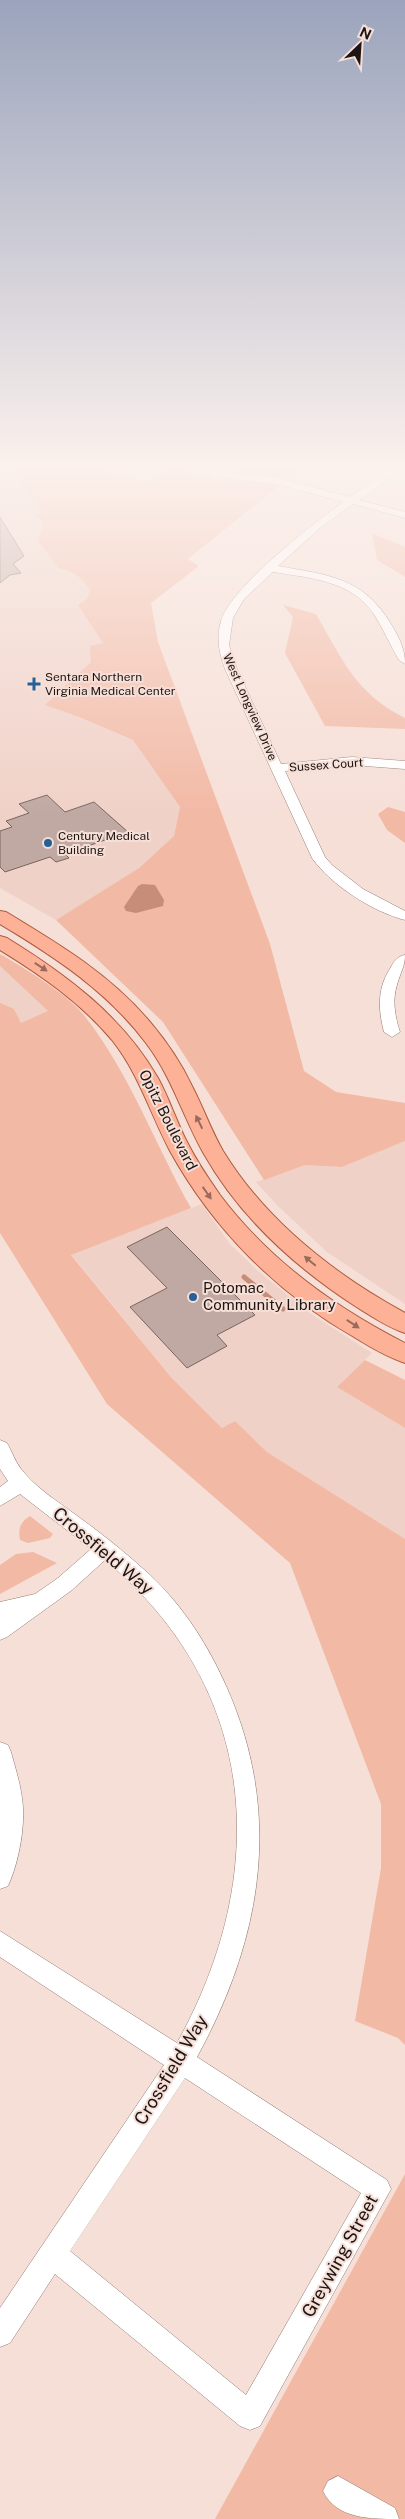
<svg xmlns="http://www.w3.org/2000/svg" width="405" height="2519" font-family="'Public Sans',sans-serif">
	<style>
		.built { fill: #f0d1c7 }
		.green { fill: #f2b9a5 }
		.water { fill: #c78d79 }
		.lines { fill: none; stroke-linecap: round; stroke-linejoin: round }
		.stream { stroke: #c78d79; stroke-width: 5 }
		.building { fill: #bfa9a2; stroke: #79665f }
		.minor-casing { stroke: #907b74; stroke-width: 1 }
		.major-casing { stroke: #ad5a3d; stroke-width: 2 }
		.minor { fill: #fff; fill-rule: evenodd }
		.major { fill: #fdb298; fill-rule: evenodd }
		.oneway { fill: #986b5c }
		.poi-dot { fill: #256198; stroke: #f6dfd7; stroke-width: 2 }
		.labels { text-anchor: middle; stroke-width: 4; stroke-linejoin: round; paint-order: stroke }
		.far-poi-label { font-size: 12px; fill: #1d1513; stroke: #f6dfd7; text-anchor: start }
		.far-street-label { font-size: 12px; fill: #1d1513; stroke: #f6dfd7 }
		.street-label { font-size: 15px; fill: #1d1513; stroke: #f6dfd7 }
		.poi-label { font-size: 15px; fill: #1d1513; stroke: #f6dfd7; text-anchor: start }
		.near-street-label { font-size: 18px; fill: #1d1513; stroke: #f6dfd7 }
	</style>
	<rect width="100%" height="100%" fill="#f6dfd7"/>
	<g class="built">
		<polygon points="10,463 13,472 44,513 43,528 38,538 58,568 73,571 79,575 90,591 87,599 103,644 91,662 46,705 79,717 133,740 180,807 174,836 139,868 56,920 0,888 0,464"/>
		<polygon points="0,966 49,1012 21,1023 0,1052"/>
		<polygon points="405,1141 405,1304 327,1252 278,1206 256,1182 305,1165 342,1167"/>
		<polygon points="202,1204 230,1244 258,1271 311,1314 372,1353 337,1387 405,1428 405,1539 267,1452 235,1421 222,1428 170,1376 71,1254"/>
	</g>
	<g class="green">
		<path d="M80,463l65,19 28,-16 42,13 65,6 -92,74 11,7 -48,37 7,39 112,302 34,127 32,21 69,11v38l-63,26 -37,-2 -41,15 -101,-158 -107,-102 83,-52 35,-32 6,-29 -47,-67 -54,-23 -34,-12 46,-43 -1,-16 13,-3 -25,-38 9,-6 3,-9c-10,-14 -15,-18 -32,-22l-19,-26 -1,-4 5,-10v-5l-8,-8 8,-2 -30,-41 -3,-8z"/>
		<polygon points="196,463 310,463 289,478 219,469"/>
		<polygon points="372,533 405,547 405,577 377,560"/>
		<path d="M283,605l33,9c26,45 40,80 89,104v11l-80,-3 -40,-73 8,-36z"/>
		<polygon points="388,807 405,812 405,843 387,830 378,814"/>
		<path d="M0,954c23,13 67,40 83,60 47,59 71,129 108,194l-120,47 99,121 52,52 13,-7 32,31 138,87v506l-7,-7 -43,-17 26,-153v-64l-91,-241 -183,-159 -107,-171v-230l14,6 7,14 27,-12 -48,-45z"/>
		<polygon points="365,1360 405,1380 405,1428 337,1387"/>
		<path d="M30,1516l23,18 -3,4 -22,5 -8,-3c-2,-11 0,-18 10,-24z"/>
		<polygon points="33,1552 57,1563 0,1594 0,1565 16,1554"/>
		<polygon points="405,2174 405,2519 215,2519"/>
	</g>
	<polygon class="water" points="142,884 155,885 164,900 163,906 136,913 126,911 124,907 138,886"/>
	<g class="lines">
		<polyline class="stream" points="244,1277 283,1309"/>
	</g>
	<g class="building">
		<polygon points="0,517 24,556 13,564 21,573 10,575 0,583"/>
		<polygon points="47,795 65,812 94,802 128,832 65,854 69,858 56,862 50,857 5,872 0,867 0,831 12,827 6,821 29,813 19,804"/>
		<polygon points="167,1227 255,1315 217,1335 227,1346 187,1368 130,1307 167,1288 127,1247"/>
	</g>
	<g class="lines">
		<defs>
			<g id="minor">
				<path d="M174,463h16l19,7 68,8 73,19 47,-34h8v4l-46,33 46,12v6l-52,-14 -33,24 -42,38c50,9 85,11 113,58 8,14 14,24 14,40l-6,-4c-9,-15 -16,-32 -26,-47 -23,-33 -64,-35 -100,-41l-29,27 -11,19 -4,27 8,24 44,95 71,-7 53,4v8l-53,-4 -67,6 40,86 7,8 31,24 42,22v9c-32,-8 -74,-35 -93,-62l-87,-189c-6,-17 -9,-30 -4,-48 9,-33 93,-98 122,-119l-66,-18 -69,-8z"/>
				<path d="M405,955c0,12 -5,18 -8,30 -5,15 -2,32 3,47l-8,5 -8,-5c-6,-23 -7,-44 7,-65 3,-6 7,-11 14,-12z"/>
				<path d="M0,1440l7,3c5,9 8,18 14,26 15,19 36,32 55,46 25,18 50,38 73,59 35,33 59,71 78,114 56,127 35,250 -30,369l190,123 4,9 -131,237 -10,4 -10,-4 -185,-152 -45,69 -10,4v-39l164,-243 -164,-108v-26l177,112c94,-169 83,-354 -72,-483l-33,30 -65,47 -7,3v-38l35,-8 23,-16 33,-29 -71,-55 -20,12v-19l8,-6 -8,-12zM185,2078l176,115 -115,202 -176,-144z"/>
				<path d="M0,1742l8,3 3,7c4,15 9,30 11,46 4,26 -3,64 -14,88l-8,3z"/>
				<path d="M338,2476l57,32 4,11c-28,0 -63,0 -76,-28l5,-10z"/>
			</g>
			<g id="major">
				<path d="M0,911l6,1c53,32 105,63 144,110 17,20 31,41 42,64 11,21 19,44 31,65 43,70 111,123 182,162v20c-18,-6 -34,-17 -50,-27 -60,-39 -116,-90 -151,-152 -21,-37 -32,-77 -58,-111 -39,-52 -91,-86 -146,-119z"/>
				<path d="M0,936l7,2c60,37 115,78 151,140 11,20 18,42 28,62 10,20 22,38 34,55 48,64 114,112 185,148v20c-18,-6 -35,-16 -51,-26 -77,-44 -141,-108 -184,-186 -20,-38 -31,-77 -58,-111 -31,-37 -71,-65 -112,-90z"/>
			</g>
		</defs>
		<use href="#minor" class="minor-casing"/>
		<use href="#major" class="major-casing"/>
		<use href="#minor" class="minor"/>
		<use href="#major" class="major"/>
	</g>
	<defs><path id="oneway-solid" d="M-6-.8H1V-3.2L6.5 0L1 3.2V.8H-6Z" transform="scale(1.25)"/></defs>
	<g class="oneway">
		<use href="#oneway-solid" transform="translate(41 967) rotate(33)"/>
		<use href="#oneway-solid" transform="translate(199 1122) rotate(-116)"/>
		<use href="#oneway-solid" transform="translate(207 1193) rotate(55)"/>
		<use href="#oneway-solid" transform="translate(310 1261) rotate(-140)"/>
		<use href="#oneway-solid" transform="translate(353 1324) rotate(33)"/>
	</g>
	<linearGradient id="sky" x2="0" y2="1"><stop stop-color="#9ba4bc"/><stop offset="0.57" stop-color="#fbf1ed"/><stop offset="1" stop-color="#fbf1ed" stop-opacity="0"/></linearGradient>
	<rect width="405" height="816" fill="url(#sky)"/>
	<g class="poi-dot">
		<path d="M31.5 676.5h5v5h5v5h-5v5h-5v-5h-5v-5h5z"/>
		<circle cx="48" cy="843" r="5"/>
		<circle cx="193" cy="1297" r="5"/>
	</g>
	<g class="labels">
		<g class="far-poi-label">
			<text x="45" y="681">Sentara Northern<tspan x="45" dy="14">Virginia Medical Center</tspan></text>
			<text x="58" y="840">Century Medical<tspan x="58" dy="14">Building</tspan></text>
		</g>
		<g class="far-street-label">
			<text transform="translate(250 707) rotate(66)" y="4">West Longview Drive</text>
			<text transform="translate(326 765) rotate(-4)" y="4">Sussex Court</text>
		</g>
		<g class="street-label">
			<text transform="translate(168 1120) rotate(63)" y="5">Opitz Boulevard</text>
		</g>
		<g class="poi-label">
			<text x="203" y="1293">Potomac<tspan x="203" dy="17">Community Library</tspan></text>
		</g>
		<g class="near-street-label">
			<text transform="translate(103 1551) rotate(40)" y="6">Crossfield Way</text>
			<text transform="translate(171 2070) rotate(-59)" y="6">Crossfield Way</text>
			<text transform="translate(340 2256) rotate(-61)" y="6">Greywing Street</text>
		</g>
	</g>
	<g transform="translate(360 45) rotate(25)" stroke="#f6dfd7" stroke-width="4" paint-order="stroke">
	<path d="M0-4L9 19L0 12L-9 19Z" fill="#1d1513"/>
	<text y="-8" font-size="14" font-weight="bold" text-anchor="middle" fill="#1d1513">N</text>
	</g>
</svg>
